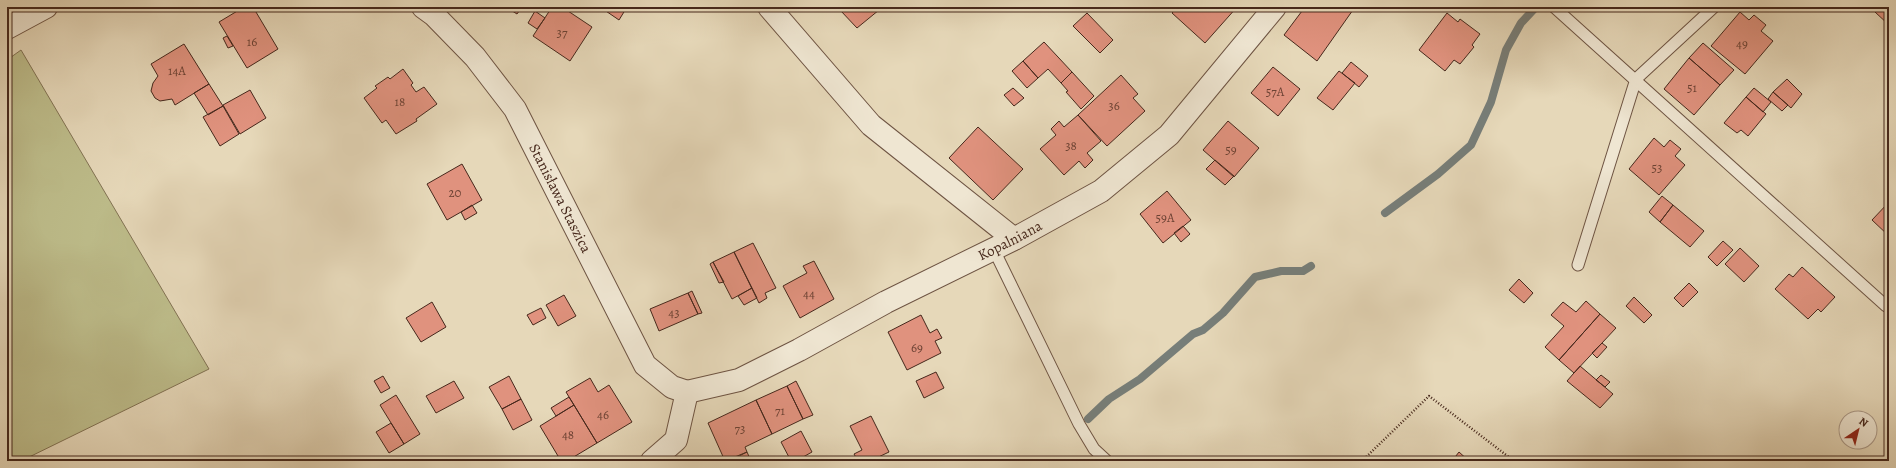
<svg xmlns="http://www.w3.org/2000/svg" width="1896" height="468" viewBox="0 0 1896 468" font-family="Alegreya,serif">
<style>
.green{fill:#bdbc8a;stroke:#827253}
.lines{fill:none;stroke-linecap:round;stroke-linejoin:round}
.stream{stroke:#777e79;stroke-width:8}
.building{fill:#e0927e;stroke:#46281c}
.service-casing{stroke:#6e5443;stroke-width:13}
.minor-casing{stroke:#6e5443;stroke-width:24}
.path{stroke:#46281c;stroke-width:2.5;stroke-dasharray:1 2;stroke-linecap:butt}
.service{stroke:#efe6d2;stroke-width:11}
.minor{stroke:#efe6d2;stroke-width:22}
.labels{text-anchor:middle;stroke-width:3;stroke-linejoin:round;paint-order:stroke}
.number-label{font-size:13px;fill:#6c4234}
.street-label{font-size:15px;fill:#46281c;stroke:#efe6d2}
</style>
<rect width="100%" height="100%" fill="#e6d8b9"/>
<filter id="stains"><feTurbulence type="fractalNoise" baseFrequency=".005" numOctaves="4"/><feColorMatrix values="0 0 0 0 .2 0 0 0 0 .09 0 0 0 0 .02 0 0 0 .5 -.17"/></filter>
<radialGradient id="worn" r=".72"><stop offset=".6" stop-color="#630" stop-opacity="0"/><stop offset="1" stop-color="#630" stop-opacity=".3"/></radialGradient>
<path class="green" d="M21,50L209,369L21,461H7V60Z"/>
<g class="lines">
<path class="stream" d="M1385,213L1438,174L1471,145L1491,102L1506,50L1521,23L1536,7
M1088,419L1109,399L1140,379L1193,334L1203,330L1223,313L1255,277L1281,271H1303L1311,266"/>
</g>
<path class="building" d="M244,7H253L278,49L247,68L219,22Z
M506,7H522L517,14Z
M552,7H562L592,27L570,61L533,36Z
M600,7H627L619,20Z
M842,7H876L879,10L857,28L840,10Z
M1178,7H1237L1205,43L1172,13Z
M1305,7H1355L1317,61L1284,35Z
M1879,7H1889V25L1875,12Z
M535,11L545,18L537,29L528,23Z
M1740,12L1749,20L1754,15L1766,25L1761,31L1773,41L1745,74L1711,46Z
M1087,13L1113,40L1100,53L1073,26Z
M1447,13L1458,22L1460,19L1480,34L1472,45L1474,47L1460,64L1454,60L1445,71L1419,50Z
M227,36L233,46L228,48L223,38Z
M1044,42L1072,72L1061,83L1048,69L1038,78L1023,61Z
M1703,43L1734,70L1720,85L1689,58Z
M184,44L209,84L175,105L172,99L160,101L155,98L151,91L153,83L158,76L151,64Z
M1689,58L1720,85L1694,115L1664,89Z
M1023,61L1038,78L1027,88L1012,71Z
M1351,62L1368,76L1359,87L1342,73Z
M1273,67L1300,89L1278,116L1251,93Z
M403,69L413,83L411,85L416,92L424,87L437,104L416,119L417,121L396,134L386,120L382,123L364,98L377,88L375,86L388,77L390,79Z
M1339,71L1355,83L1333,110L1317,98Z
M1072,72L1094,96L1081,109L1066,92L1068,91L1061,83Z
M1121,75L1138,94L1133,98L1145,111L1107,146L1078,115Z
M1787,79L1802,94L1791,108L1773,92Z
M209,84L223,106L208,115L194,93Z
M1013,88L1024,98L1014,106L1004,95Z
M1754,88L1771,102L1763,112L1746,97Z
M250,90L266,118L240,134L223,105Z
M1773,92L1788,105L1782,111L1768,99Z
M1746,97L1766,114L1748,136L1741,130L1737,133L1724,123Z
M223,106L239,134L220,146L203,117Z
M1078,115L1101,141L1087,153L1093,160L1085,168L1079,161L1064,175L1040,149L1056,135L1051,129L1059,121L1064,127Z
M1228,121L1259,148L1234,177L1203,150Z
M978,127L1023,169L993,200L949,158Z
M1654,138L1664,147L1670,140L1681,149L1675,156L1685,165L1659,195L1629,169Z
M1215,160L1234,176L1225,185L1206,169Z
M462,164L482,200L447,220L427,184Z
M1167,191L1191,220L1163,243L1140,214Z
M1662,196L1673,205L1660,222L1649,212Z
M1889,202V236L1872,220Z
M472,205L477,213L465,220L461,212Z
M1673,205L1704,231L1690,247L1660,222Z
M1183,226L1190,234L1181,242L1174,233Z
M1723,241L1733,250L1717,266L1708,257Z
M753,243L776,288L765,293L767,298L759,303L734,252Z
M1740,248L1759,266L1744,282L1725,264Z
M734,252L752,288L732,299L713,262Z
M814,261L834,299L800,318L783,286L807,273L803,266Z
M713,262L724,282L719,283L710,264Z
M1802,267L1835,297L1821,312L1818,309L1808,319L1775,289L1789,274L1793,277Z
M1519,279L1533,293L1524,303L1509,290Z
M1689,283L1698,292L1683,307L1674,298Z
M752,288L757,298L744,305L738,296Z
M692,291L702,313L698,314L688,293Z
M688,293L698,314L659,331L650,309Z
M564,295L576,316L558,326L546,305Z
M1634,297L1652,315L1644,323L1626,306Z
M1586,301L1600,314L1559,360L1545,347L1564,326L1551,315L1563,302L1576,312Z
M432,302L446,327L421,342L406,318Z
M541,308L546,318L533,325L527,315Z
M1600,314L1616,328L1574,373L1559,360Z
M921,315L930,333L937,329L942,338L935,341L941,353L907,370L888,332Z
M1602,343L1607,347L1597,358L1592,353Z
M1580,366L1613,394L1600,408L1567,381Z
M936,372L944,388L924,398L916,381Z
M1601,375L1610,382L1605,387L1596,380Z
M383,376L390,388L381,393L374,381Z
M509,376L521,399L502,409L489,387Z
M590,378L598,392L609,385L632,422L597,443L566,392Z
M454,381L464,398L436,413L426,396Z
M796,381L813,415L803,419L787,386Z
M787,386L803,419L772,434L756,400Z
M396,395L420,434L404,444L380,405Z
M569,397L574,405L556,416L551,408Z
M521,399L532,420L513,430L502,409Z
M756,400L772,434L745,447L747,452L725,461L708,423Z
M574,405L597,443L567,461H561L540,426Z
M871,416L889,452L870,461H858L854,454L862,450L850,426Z
M391,423L404,444L389,453L376,432Z
M801,431L812,452L796,461H791L781,442Z
M747,452L751,461H739L737,457Z
M1459,452L1469,461H1452Z"/>
<g class="lines">
<g class="service-casing">
<path id="service" d="M1554,7L1886,306
M994,250L1079,424L1094,449L1107,461
M1578,265L1636,79L1714,7"/>
</g>
<g class="minor-casing">
<g id="minor">
<path id="s1" d="M423,7L434,15L475,57L515,109L645,365L672,387L687,392"/>
<path d="M769,7L871,125L1014,239"/>
<path d="M7,28L46,7"/>
<path id="s2" d="M687,392L739,380L799,350L886,302L1014,239L1101,191L1169,135L1275,7"/>
<path d="M652,461L676,440L687,392"/>
</g>
</g>
<path class="path" d="M1362,461L1429,396L1514,461"/>
<use href="#service" class="service"/>
<use href="#minor" class="minor"/>
</g>
<g class="labels">
<g class="number-label">
<text x="562" y="37">37</text>
<text x="252" y="46">16</text>
<text x="1742" y="48">49</text>
<text x="177" y="75">14A</text>
<text x="1692" y="92">51</text>
<text x="1275" y="96">57A</text>
<text x="400" y="106">18</text>
<text x="1114" y="110">36</text>
<text x="1071" y="150">38</text>
<text x="1231" y="154">59</text>
<text x="1657" y="172">53</text>
<text x="455" y="197">20</text>
<text x="1165" y="222">59A</text>
<text x="809" y="298">44</text>
<text x="674" y="317">43</text>
<text x="917" y="352">69</text>
<text x="780" y="415">71</text>
<text x="603" y="419">46</text>
<text x="740" y="433">73</text>
<text x="568" y="439">48</text>
</g>
<g class="street-label">
<text dy="5" stroke="none"><textPath href="#s1" startOffset="238">Stanisława Staszica</textPath></text>
<text dy="5" stroke="none"><textPath href="#s2" startOffset="358">Kopalniana</textPath></text>
</g>
</g>
<rect width="1896" height="468" fill="none" stroke="#e6d8b9" stroke-width="24"/>
<rect x="8" y="8" width="1880" height="452" fill="none" stroke="#46281c" stroke-width="2"/>
<rect x="12" y="12" width="1872" height="444" fill="none" stroke="#46281c"/>
<g transform="translate(1858 430) rotate(35)"><circle r="19" fill="#efe6d2" stroke="#ab9a89"/>
<path d="M0-3L7 15L0 10L-7 15Z" fill="#8f2418"/>
<text y="-6" font-size="11" font-weight="bold" text-anchor="middle" fill="#46281c">N</text>
</g>
<rect width="100%" height="100%" filter="url(#stains)"/>
<rect width="100%" height="100%" fill="url(#worn)"/>
</svg>
